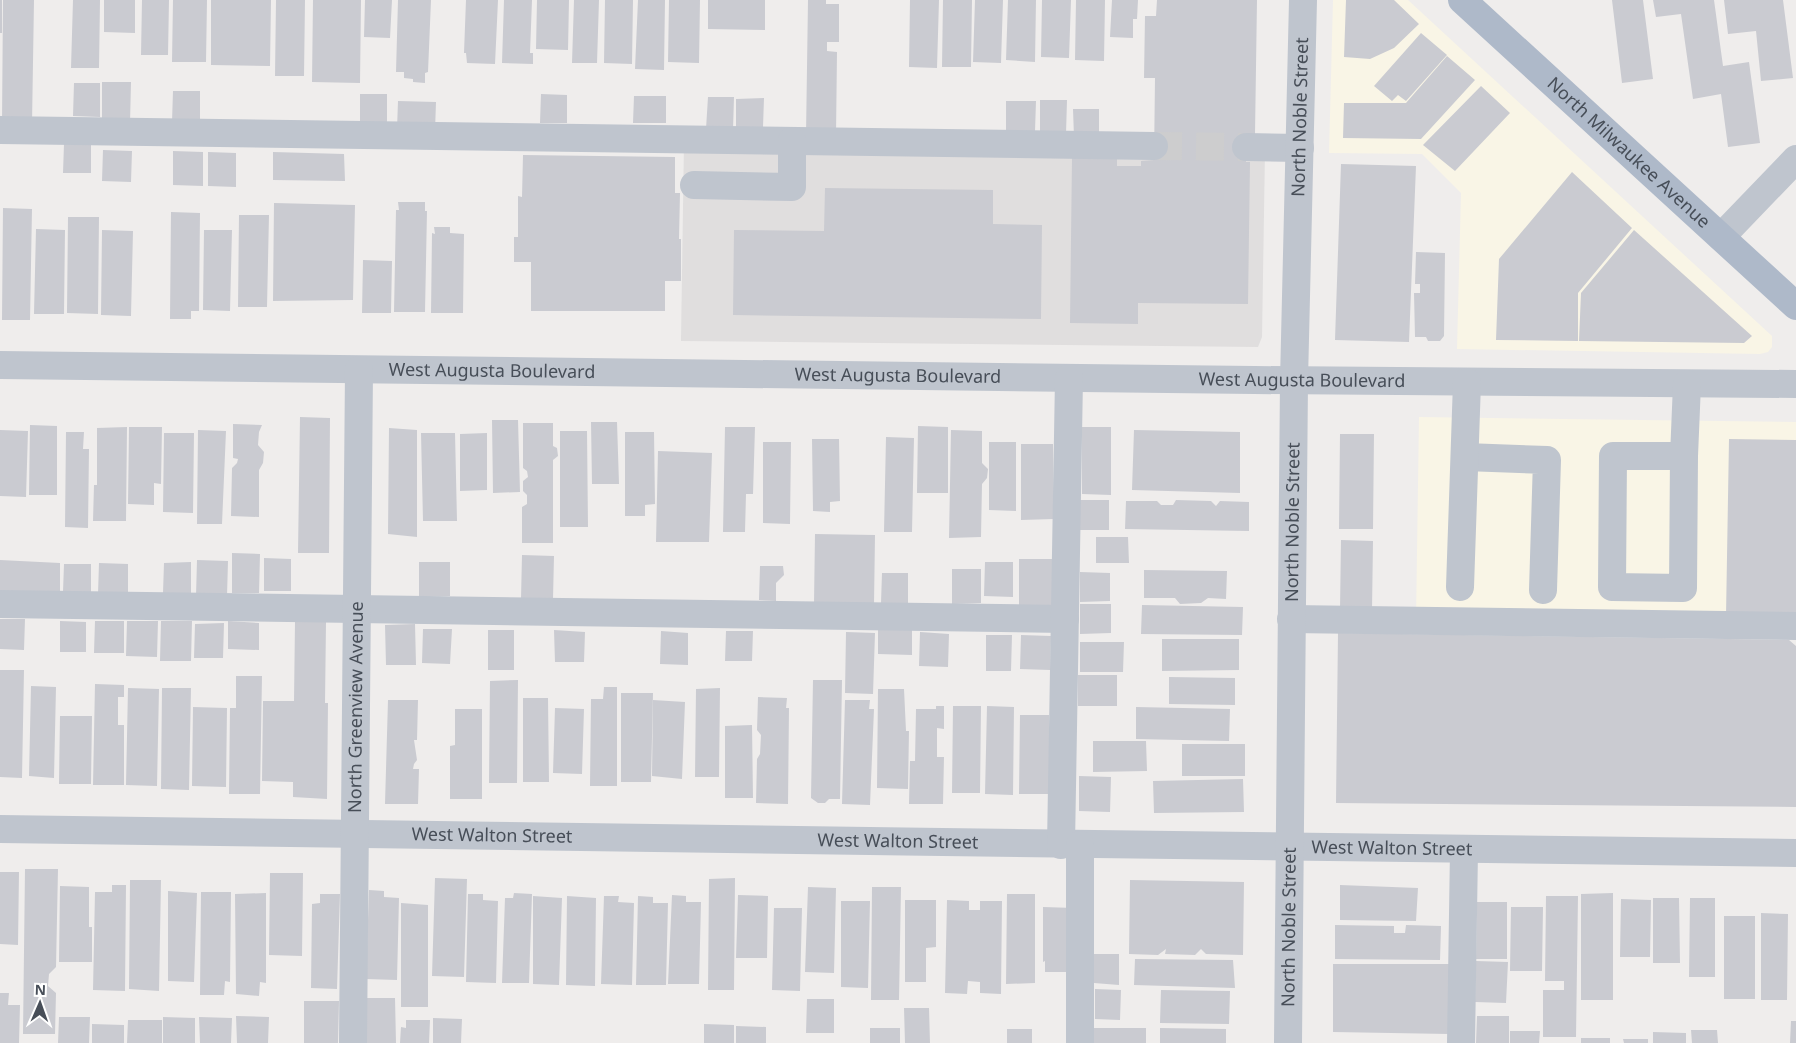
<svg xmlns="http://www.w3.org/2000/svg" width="1796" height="1043" viewBox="0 0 1796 1043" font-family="'Noto Sans',sans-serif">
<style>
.commercial{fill:#f9f5e6}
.education{fill:#e0dede}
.building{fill:#cacbd1}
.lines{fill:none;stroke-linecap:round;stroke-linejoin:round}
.minor-tunnel{stroke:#cdcdce;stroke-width:28;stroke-dasharray:28 14;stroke-linecap:butt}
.minor{stroke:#bfc5ce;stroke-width:28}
.major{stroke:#aeb9c9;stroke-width:28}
.labels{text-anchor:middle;stroke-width:4.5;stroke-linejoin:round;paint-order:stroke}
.street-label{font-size:18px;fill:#474e58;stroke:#fff}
</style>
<rect width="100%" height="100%" fill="#efedec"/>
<path class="commercial" d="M1333,0H1408L1772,336V347L1768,352L1760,354L1457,349L1461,193L1422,154L1329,153Z
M1419,417L1796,422V626L1416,621Z"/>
<path class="education" d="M684,142L1265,150L1262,337L1258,347L681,341Z"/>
<path class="building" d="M0,0H2V33H0Z
M3,0H34L32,124L2,123Z
M73,0H100L99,68H71Z
M104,0H135V33L104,32Z
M142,0H169L168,55H141Z
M173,0H207L206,62H172Z
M211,0H271L270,66L211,65Z
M276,0H305L304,76H275Z
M313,0H361L360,83L312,82Z
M365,0H392L390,38L364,37Z
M398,0H431L428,72L425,73V83L413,82V79L404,78V72H396Z
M466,0H498L495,64L467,63L466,53H464Z
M504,0H532L530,53H533V64L502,63Z
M537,0H569L568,50L536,49Z
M574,0H599L597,63H572Z
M605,0H633L632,64L604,63Z
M638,0H665L664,70L635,69Z
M669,0H700L699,63L668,62Z
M708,0H765V30L708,29Z
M808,0H826V4H839V42H827V51L837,52L836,135H806Z
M910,0H939L937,68L909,67Z
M943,0H972L971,67H942Z
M975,0H1003L1001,63L973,62Z
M1008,0H1036L1035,62L1006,60Z
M1042,0H1071L1069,58L1041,57Z
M1076,0H1105L1104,61L1075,60Z
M1112,0H1138L1137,19H1133V38L1110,37Z
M1157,0H1257L1255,134H1246V162H1250L1248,304L1138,303V324L1070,323L1072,157L1117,158V166H1141V161L1154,160L1155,78H1144L1145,16H1156Z
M1346,0H1394L1419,24L1394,48L1370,59L1344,57Z
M1612,0H1643L1653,79L1622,83Z
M1653,0H1714L1723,66L1749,62L1760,143L1728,147L1721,94L1693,99L1681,14L1656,17Z
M1724,0H1783L1793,78L1761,81L1756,31L1728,34Z
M1421,33L1447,55L1406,101L1398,95L1392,101L1374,86Z
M1447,56L1475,80L1421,139L1343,138L1344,103H1406Z
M102,82H131L130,123H102Z
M74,83H100V117L73,116Z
M1481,86L1510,113L1455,171L1423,145Z
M173,91H200V122H172Z
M360,94H387V123H360Z
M541,94L567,95V123H540Z
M634,96H666V123H633Z
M708,97H734L733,130L706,129Z
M764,98L763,127H736V99Z
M1040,100H1067L1066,134L1040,133Z
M398,101L436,102L435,131L397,129Z
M1006,101H1036L1035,131L1006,132Z
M1073,109H1099V137H1074Z
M64,144L91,145V173H63Z
M103,150L132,151L131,182L102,181Z
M173,151L203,152V186L173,185Z
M208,152L236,153V187L208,186Z
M273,152L344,154L345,181L273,180Z
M523,155L675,157V193H680L679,239H681V281H665V311H531V262H514V237H518V196L522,197Z
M1341,164L1416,166L1409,342L1335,340Z
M1572,172L1632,228L1578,293V341L1496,340L1499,259Z
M825,188L993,190V224L1042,225L1041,319L733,315L734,230L824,231Z
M398,202H425V211H427L425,312H394L396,210H399Z
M274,203L355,205L353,300L273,301Z
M3,208L32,209L30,320H2Z
M171,212L200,213L199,311H191V319H170Z
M239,215H269L267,307H238Z
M68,217H99L98,314L67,313Z
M434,227H450V233L464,234L463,313H431L432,233L435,234Z
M36,229L65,230L64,314H34Z
M102,230L133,231L131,316L101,315Z
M204,230H232L230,311L203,310Z
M1634,230L1752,336L1744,343L1579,341L1581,293Z
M1416,252L1445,253L1444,336L1440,341H1428L1426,337H1415L1414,293H1420V284H1415Z
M363,260L392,261L391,313H362Z
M300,417L330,418L329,553H298Z
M492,420H518L520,492L493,493Z
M591,422H617L619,484H592Z
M523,423H553V446L557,448L558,456L553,460V543H522V507L527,504V495L523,491V481L528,477L527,471L523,468Z
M233,424L262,425L259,432L258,445L264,452L263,463L259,470V517L231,516L232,468L237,463L238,459L233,458Z
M30,425L57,426V495H29Z
M918,426L948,427V493H917Z
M127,427L126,521H93L94,485H97V428Z
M129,427H162L161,484L154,483V505L128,504Z
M725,427H755L753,494H746L745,532H723Z
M1082,427H1111V495L1082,494Z
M389,428L417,430V537L388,534Z
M0,430L28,431L26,497L0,496Z
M198,430L226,431L222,524H197Z
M951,430L982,431V463L988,469L987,478L982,484L981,537L949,538Z
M1134,430L1240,432V493L1132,490Z
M560,431H587L588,527H560Z
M66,432H84L83,449H89L88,528L65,527Z
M625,432H654L655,504L645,505V516H625Z
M164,433H194L193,513L163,512Z
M421,433H455L457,521H423Z
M487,433V490L460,491V434Z
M1340,434H1374L1373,529H1339Z
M886,437L914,438L912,532H884Z
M812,439H839L840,501L830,502V512L813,511Z
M1729,439L1796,440V616H1726Z
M763,442H791L790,524L763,523Z
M989,442H1016V511L989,510Z
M1021,444H1053L1054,519L1021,520Z
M658,451L712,453L709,542H656Z
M1080,500H1109V530H1079Z
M1176,500L1211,501L1216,506L1220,501L1249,502V531L1125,529L1126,501H1157L1161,505H1173Z
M815,534L875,535L874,604L814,603Z
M1096,537H1128L1129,563H1096Z
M1341,540L1373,541L1372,610H1340Z
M232,553L260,554L259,593H232Z
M522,555L554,556L553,599H521Z
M264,558L291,559V591H264Z
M1019,559H1054V605H1019Z
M0,560L60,563V595L0,592Z
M197,560L228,561L227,596H196Z
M191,562V593H163L164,563Z
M419,562H450V596L419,597Z
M985,562H1013V597L984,596Z
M99,563L128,564V595L98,594Z
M64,564H91V593L63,592Z
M760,566H783L784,575L776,583V601L759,600Z
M952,569H981V603L952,604Z
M1144,570L1227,571L1226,599L1208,598L1201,603L1180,604L1175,598H1144Z
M1080,572L1110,573V601L1080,602Z
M882,573H908V604L881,603Z
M1080,604H1111V633L1080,634Z
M1142,605L1243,607L1242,635L1141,634Z
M0,619H25L24,650L0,649Z
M60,621L86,622V652H60Z
M95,621H124V653H94Z
M127,621H158L157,657L126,656Z
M161,621H192L191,661H160Z
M228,621L259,623V650L228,649Z
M295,622H326L325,703H328L327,799L293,797V782L262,781L263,701H294Z
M224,623L223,658H194L195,624Z
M415,624L416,665H386L385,625Z
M878,628L912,630V655L878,654Z
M423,629H452L450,664L422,663Z
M488,630H514V670H488Z
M554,630L585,632L584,662H555Z
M661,631L688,633V665L660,664Z
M726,631H753L752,661H725Z
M846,632L875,633L873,694L845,693Z
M920,632L949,634L948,667L919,666Z
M1338,633L1789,640L1796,646V807L1336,803Z
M986,635H1012L1011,671H986Z
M1021,635L1051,636L1050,670L1020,669Z
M1162,639H1239V670L1162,671Z
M1080,642H1124L1123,672H1080Z
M0,670H24L22,778L0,777Z
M1078,675H1117V706H1078Z
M236,676H262L260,794H229L230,708H236Z
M1169,677L1235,678V705L1169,704Z
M518,680L517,783H489L490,681Z
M813,680H842L840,799H829L825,803H818L811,798Z
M95,684L124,685V697H118V725H124V785H93Z
M31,686L56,687L54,778L29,776Z
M604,687H617V786H590L591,699H603Z
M128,688L159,689L157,786L126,785Z
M162,688H191L189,790L161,789Z
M720,688L719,777H695L696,689Z
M878,689H904L906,731H909L908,789L877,788Z
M621,693H653L651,782H621Z
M758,697L787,698L786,708H789L788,804L756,803L757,759L760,754L761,735L757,730Z
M523,698H548L549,782H523Z
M388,700H418L417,740H414L417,760L414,764L413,769H419L418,804H385Z
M653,700L685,702L682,779L652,776Z
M845,700H870L869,709H874L870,805L842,804Z
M936,706H944V729L937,728V757H944L943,804H909L910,761H915L916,709H936Z
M953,706H981L980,793H952Z
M987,706L1014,707L1013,795L985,794Z
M193,707L227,708L226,787L192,786Z
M1136,707L1230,709L1229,741L1136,739Z
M555,708L584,709L582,774L553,773Z
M455,709H482V799H450V746L455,745Z
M1020,715H1049V794H1019Z
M60,716H92L91,784H59Z
M752,725L753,798H725V726Z
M1093,741H1146L1147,771L1093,772Z
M1182,744H1245V776H1182Z
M1079,776L1111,777L1110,812L1079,811Z
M1243,779L1244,812L1154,813L1153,781Z
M25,869H58L56,967L49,974L48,986L56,993L55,1034H23Z
M0,872H19L18,945L0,944Z
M270,873H303L302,956L269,955Z
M435,878L467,879L464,977L432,976Z
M735,878L734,990H708L709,879Z
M130,880H161L159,991L129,989Z
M1130,880L1244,882L1243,955L1206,954L1201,949L1195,955L1165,954L1166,949L1158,955L1129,954Z
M112,885H126L125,991L93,990L95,892H112Z
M1340,885L1418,888L1416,921L1340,920Z
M60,886L89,887V927H92V962H59Z
M808,887L836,888L834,973L805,972Z
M872,887H901L899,1000H871Z
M369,890L384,891V897L399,898L397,980L366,979Z
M168,891L197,893L194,982L168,981Z
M201,892H231L230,982L225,981L224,995H200Z
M266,893V983L260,982L259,996L236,994L235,894Z
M514,893L532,894L529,983H502L505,898H513Z
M1613,893V1000H1581V894Z
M320,894H340L337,989L311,988L312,904L320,903Z
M468,894H483V900L498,901L496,983L466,982Z
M1007,894H1035V983L1006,984Z
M672,895L686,896V902H701L699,984H668Z
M738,895L768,896L767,958H736Z
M533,896L562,898L559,985L533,984Z
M567,896L596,898L595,986L566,985Z
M604,896H619L618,902L634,903L632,985L601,984Z
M638,896L653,897V903H668L666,985H636Z
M1546,896H1578L1576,1037H1543V990H1564V981H1545Z
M1653,898H1679L1680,963H1653Z
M1690,898H1715V977H1689Z
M1621,899L1651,900L1650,957H1620Z
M905,900H936V947L926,948V982H905Z
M947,900L969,901V910H980V901H1002L1001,994L980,993V982L968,981L967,994L945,993Z
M841,901H870L868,988L841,987Z
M1477,902H1507V959H1476Z
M401,903L428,905V1007H401Z
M1043,907L1074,908L1070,972H1045V961L1043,962Z
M1511,907H1543L1542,971H1510Z
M774,908H802L800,991L772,990Z
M1761,913L1788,914L1787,1000H1761Z
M1724,916H1755V999H1724Z
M1335,925L1394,926V933H1405L1406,925L1441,926L1440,960L1335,959Z
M1094,954H1119V985L1094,983Z
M1135,959L1233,960L1235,988L1134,985Z
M1476,961L1508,962L1506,1003L1475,1002Z
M1333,964H1449V1034L1333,1032Z
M1095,989L1121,990L1120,1020L1095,1019Z
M1161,990L1230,991L1229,1024L1160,1023Z
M0,993H9L8,1005H20L19,1043H0Z
M366,998H395L396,1043H367Z
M807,999H834V1033H806Z
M304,1001H339L338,1043H304Z
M904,1008H929L930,1043H905Z
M236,1016L269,1017L268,1043H237Z
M1477,1016H1509V1043H1476Z
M59,1017H90L89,1043H58Z
M163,1017L195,1018V1043H163Z
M199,1017L232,1018L231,1043H200Z
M433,1018L462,1019L461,1043H433Z
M128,1020H162V1043H127Z
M406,1020H430L429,1043H400L401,1027L406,1028Z
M1791,1021H1796V1043H1790Z
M92,1024L124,1025V1043H92Z
M704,1024L734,1025V1043H704Z
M736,1026L766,1027V1043H736Z
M870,1028H900V1043H870Z
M1090,1028H1146V1043H1090Z
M1160,1028L1226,1029V1043H1160Z
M1007,1029H1032V1043H1007Z
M1691,1030H1717L1718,1043H1692Z
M1510,1031H1540L1539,1043H1510Z
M1653,1032L1686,1033V1043H1653Z
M1581,1038H1610V1043H1581Z
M1623,1039H1648V1043H1624Z"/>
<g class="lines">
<path class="minor-tunnel" d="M1154,146L1246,147"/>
<g class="minor">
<path d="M0,130L1154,146"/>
<path d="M1246,147L1300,148"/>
<path d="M694,185L792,187V141"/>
<path d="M1721,237L1796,159"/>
<path id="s1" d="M0,365L1254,380L1796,384"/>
<path d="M1684,456H1613L1612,587L1683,588L1684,456L1687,384"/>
<path d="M1465,457L1547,460L1543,590"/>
<path d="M1460,587L1467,382"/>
<path d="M0,604L1065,619"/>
<path d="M1291,619L1796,626"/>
<path id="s2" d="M0,829C599,836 1197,847 1796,853"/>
<path d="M1061,845L1069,378"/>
<path id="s3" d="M353,1043L359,370"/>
<path d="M1080,1043V845"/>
<path id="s4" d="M1288,1043L1294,381L1303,0"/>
<path d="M1461,1043L1464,850"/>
</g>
<path class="major" id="s5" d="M1462,0L1796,306"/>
</g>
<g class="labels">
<g class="street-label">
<text dy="6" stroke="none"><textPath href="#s4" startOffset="926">North Noble Street</textPath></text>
<text dy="6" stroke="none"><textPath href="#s5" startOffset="226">North Milwaukee Avenue</textPath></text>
<text dy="6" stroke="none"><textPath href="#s1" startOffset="492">West Augusta Boulevard</textPath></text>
<text dy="6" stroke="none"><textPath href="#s1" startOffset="898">West Augusta Boulevard</textPath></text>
<text dy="6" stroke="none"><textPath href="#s1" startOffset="1302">West Augusta Boulevard</textPath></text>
<text dy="6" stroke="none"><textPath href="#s4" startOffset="521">North Noble Street</textPath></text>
<text dy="6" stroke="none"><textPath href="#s3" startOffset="336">North Greenview Avenue</textPath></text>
<text dy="6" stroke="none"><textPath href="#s2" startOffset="492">West Walton Street</textPath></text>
<text dy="6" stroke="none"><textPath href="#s2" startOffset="898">West Walton Street</textPath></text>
<text dy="6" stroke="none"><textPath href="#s2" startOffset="1392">West Walton Street</textPath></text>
<text dy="6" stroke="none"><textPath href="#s4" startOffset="116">North Noble Street</textPath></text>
</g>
</g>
<g transform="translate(40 1003) rotate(2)" stroke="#ffffff" stroke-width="4" paint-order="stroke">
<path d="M0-4L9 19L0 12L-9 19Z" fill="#474e58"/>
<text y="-8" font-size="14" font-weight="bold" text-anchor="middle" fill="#474e58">N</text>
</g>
</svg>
